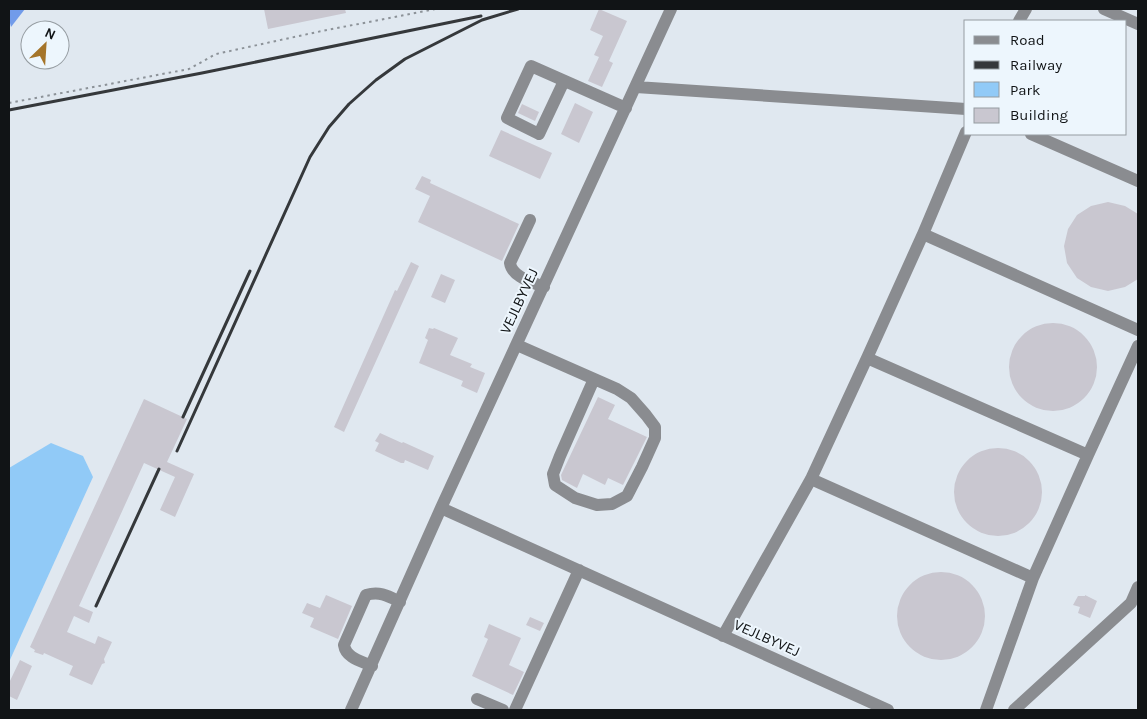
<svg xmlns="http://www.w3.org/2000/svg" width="1147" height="719" viewBox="0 0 1147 719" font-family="Karla,sans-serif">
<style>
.green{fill:#91caf7}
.water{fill:#719bea}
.building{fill:#c9c7d0}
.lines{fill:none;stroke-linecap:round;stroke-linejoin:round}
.path{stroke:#8c9298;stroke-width:2;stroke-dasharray:2.5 4;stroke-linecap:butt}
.minor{stroke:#8a8c90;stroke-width:12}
.rail{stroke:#35383b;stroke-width:3}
.labels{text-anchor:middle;stroke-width:4;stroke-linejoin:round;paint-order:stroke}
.street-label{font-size:15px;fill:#111416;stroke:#edf6fd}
</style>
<rect width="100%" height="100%" fill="#e0e8f0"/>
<path class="green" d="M51,443L83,456L93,477L9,662V468Z"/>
<path class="water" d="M9,9H25L11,27L9,19Z"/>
<path class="building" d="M264,9H345L346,13L268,29Z
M599,9L627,21L609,61L613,63L602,87L588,81L599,57L594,55L603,36L590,30Z
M575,103L593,112L579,143L561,134Z
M522,104L539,112L535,121L518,113Z
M501,130L552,153L540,179L489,156Z
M422,176L431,180L430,183L519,224L502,261L418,222L430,196L415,189Z
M1108,202L1125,206L1138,214V279L1125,287L1108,291L1091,287L1077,278L1067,263L1064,246L1068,229L1077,215L1091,206Z
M411,262L419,266L344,432L334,427L395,290L397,291Z
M441,274L455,280L445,303L431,297Z
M1009 367a44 44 0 1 1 88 0a44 44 0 1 1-88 0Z
M429,328L433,329L434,328L458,338L450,355L472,364L470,367L485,373L477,393L461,386L463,381L419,363L428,340L425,338Z
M598,397L615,405L608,419L647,437L623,485L608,478L605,485L583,474L577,488L562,480L561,475Z
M144,399L187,419L167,462L194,474L175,517L160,510L175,477L144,463L79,606L93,612L89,623L74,616L67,632L95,644L98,636L112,642L104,659L105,663L102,664L92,685L69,675L73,666L44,653L43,655L34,652L35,650L30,647Z
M380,433L402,443L403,442L434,456L428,470L405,460L404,463H401L375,451L379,443L375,441Z
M954 492a44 44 0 1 1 88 0a44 44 0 1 1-88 0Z
M897 616a44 44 0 1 1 88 0a44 44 0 1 1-88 0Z
M326,595L352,606L338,639L310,627L314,618L302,613L307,603L320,608Z
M1085,595L1097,601L1090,618L1078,613L1080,607L1073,605L1078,596H1085Z
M530,617L544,623L540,631L526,625Z
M489,624L521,638L509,665L524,672L513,695L472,676L488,639L484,637Z
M20,660L32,666L17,700L9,696V683Z"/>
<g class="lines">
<path class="path" d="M9,103L189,69L216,54L322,31L436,9"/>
<path class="minor" d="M1104,9L1138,24
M1019,21L1026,9
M564,81L539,134L507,118L531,66L626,108
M636,87L966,109
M1031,134L1138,181
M530,220L510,263C512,277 532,282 544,287
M923,234L1138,330
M517,345L617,389L631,398L646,415L655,427V438L642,467L627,496L612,504L597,505L575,498L555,485L553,474L560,456L594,379
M867,358L1088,455
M811,479L1033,578
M441,508L888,710
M723,636L811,479L867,358L923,234L966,132
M372,666C361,661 346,658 344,645L366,595C380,591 388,596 400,602
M477,699L503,710
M351,710L441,508L671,9
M515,710L579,570
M986,710L1033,578L1088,455L1138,346
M1014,710L1131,603L1138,587"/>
<path class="rail" d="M9,110L202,73L481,16
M183,417L250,271
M177,451L310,157L329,127L349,104L376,80L405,59L482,20L518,9
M96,606L159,469"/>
</g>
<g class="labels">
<g class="street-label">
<text transform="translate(519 301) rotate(-65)" y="5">VEJLBYVEJ</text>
<text transform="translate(767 638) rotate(24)" y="5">VEJLBYVEJ</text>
</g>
</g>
<rect width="1147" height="719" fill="none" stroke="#111416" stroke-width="20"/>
<rect x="964" y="20" width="162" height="115" fill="#edf6fd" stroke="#959ca1"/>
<rect x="974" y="36" width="25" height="8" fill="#8a8c90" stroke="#959ca1"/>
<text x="1010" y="45" font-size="15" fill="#111416">Road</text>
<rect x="974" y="61" width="25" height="8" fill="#35383b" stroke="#959ca1"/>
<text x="1010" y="70" font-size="15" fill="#111416">Railway</text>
<rect x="974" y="82" width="25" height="15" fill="#91caf7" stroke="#959ca1"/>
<text x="1010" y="95" font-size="15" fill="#111416">Park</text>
<rect x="974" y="108" width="25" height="15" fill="#c9c7d0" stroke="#959ca1"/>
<text x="1010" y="120" font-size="15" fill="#111416">Building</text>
<g transform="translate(45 45) rotate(25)"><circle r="24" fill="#edf6fd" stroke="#959ca1"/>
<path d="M0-4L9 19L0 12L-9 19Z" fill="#a5752a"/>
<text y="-8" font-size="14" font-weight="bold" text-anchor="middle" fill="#111416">N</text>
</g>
</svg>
